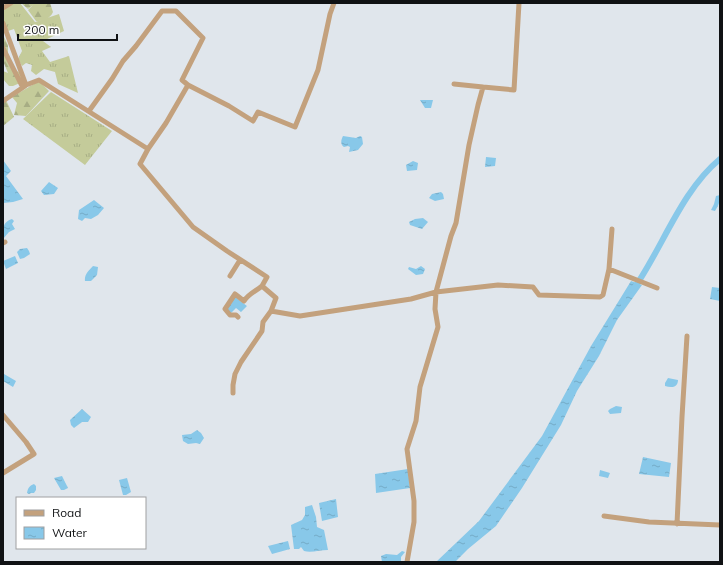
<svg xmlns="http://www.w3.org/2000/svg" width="723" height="565" viewBox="0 0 723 565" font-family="Mulish,sans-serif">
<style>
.grass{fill:url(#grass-tufts)}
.forest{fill:url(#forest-firs)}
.water{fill:url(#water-ripples)}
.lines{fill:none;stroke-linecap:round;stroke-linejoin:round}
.river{stroke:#88c8e9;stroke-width:6}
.minor{stroke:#c3a17d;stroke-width:5}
</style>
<defs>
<pattern id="grass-tufts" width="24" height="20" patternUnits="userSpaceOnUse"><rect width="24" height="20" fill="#c4cb9a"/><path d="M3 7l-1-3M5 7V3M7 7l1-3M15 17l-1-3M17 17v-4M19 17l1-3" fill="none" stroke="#a7ad84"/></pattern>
<pattern id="forest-firs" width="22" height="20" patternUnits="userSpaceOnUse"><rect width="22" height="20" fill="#c4cb9a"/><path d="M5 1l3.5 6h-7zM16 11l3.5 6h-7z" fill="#a7ad84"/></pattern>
<pattern id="water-ripples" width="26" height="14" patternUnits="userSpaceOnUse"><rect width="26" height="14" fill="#88c8e9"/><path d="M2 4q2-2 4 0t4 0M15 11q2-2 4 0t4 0" fill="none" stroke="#74abc7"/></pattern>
</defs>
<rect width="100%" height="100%" fill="#e0e6ec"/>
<path class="grass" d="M12,3H20L35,22L59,14L64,31L43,41L51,47L42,51L50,62L69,56L78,93L58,84L55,72L44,69L36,75L31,71L32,65L26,63L22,66L18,59L22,51L14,29L8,31L3,20V8Z
M51,92L112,131L85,165L23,119Z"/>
<path class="forest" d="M21,3H50L53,12C50,19 43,21 36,21L28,10L33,5L28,9Z
M3,35L8,45V54L14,70L19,72L21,77L20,83L13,86H9L3,79V71L8,73L3,61Z
M39,81L49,91L26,116L14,115L17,103L12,97Z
M6,100L14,117L3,126V102Z"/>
<path class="water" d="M420,100H433L431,108H425Z
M343,136L356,138L360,136L362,137L363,144L358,150L349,152L350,147L348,146L344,147C340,144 341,140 343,136Z
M486,157L496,158L495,166L485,167Z
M3,160L11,171L6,176L23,199L13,202L3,203Z
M413,161L418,163L417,170L407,171L406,165Z
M49,182L58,188L54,194L44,195L41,191Z
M441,192L443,194L444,199L435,201L429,198L432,194Z
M720,195C720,201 719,205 715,211L711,210L714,204L716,196Z
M94,200L104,208L98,215L91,219L85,218L82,221L78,219L79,210Z
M423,218L428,222L422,229L410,225L409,222L415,219Z
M12,219L14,221L12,224L15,229L9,232L3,239C3,229 2,222 12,219Z
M27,248L29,251L30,254L24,258L20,259L17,252L20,249Z
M15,256L18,263L6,269L3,261Z
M93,266L98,267L97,275L91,281H85C84,275 89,270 93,266Z
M421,266L425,269L423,274L416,275L408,269L409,267L416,269Z
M631,281L642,285L617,320L599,356L577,391L561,425L522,488L496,526L468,549L455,562H436L479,521L542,436L591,346Z
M712,287L720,288V301L710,299Z
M235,297L247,306L241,312L236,308L231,313L227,309Z
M4,374L16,381L13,387L3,381Z
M668,378L678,380C678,388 671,388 665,386V383Z
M616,406L622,407L621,413L610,414L608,411L610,409Z
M82,409L91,417L88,422H82L74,428L71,425L70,420Z
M197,430L201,433L204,438L200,444L196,443L188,444L183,441L182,435L191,434Z
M643,457L671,463L669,477L639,474Z
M408,469L410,488L376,493L375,474Z
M600,470L610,473L608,478L599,476Z
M62,476L68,488L64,490H61L54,478Z
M127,478L131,492L126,495H123L119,480Z
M34,484L36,486V490L34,493H31L29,494L27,493C28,488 29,486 34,484Z
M336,499L338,517L322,521L319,503Z
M312,505L316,517L317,527L324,530L328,550C320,550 311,553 304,551L301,547L299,549H294L291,525L302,520L305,515V507Z
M288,541L290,549L272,554L268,546Z
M402,551L405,552L401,557V562H382L381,556L386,554L397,555Z"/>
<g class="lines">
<path class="river" d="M633,290C662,249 681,191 720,159"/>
<path class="minor" d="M3,8L11,3
M3,23L26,85L39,80L148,149L140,164L193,227L227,251L267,277L262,286L276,298L271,311L300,316L411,299L436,292L451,236L456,223L469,145L478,105L483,87L514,90L519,3
M3,48L22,86L26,85
M454,84L483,87
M3,101L25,86
M89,111L112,79L123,61L136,46L162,11H176L203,38L182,80L188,85
M148,149L166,123L188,85L229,106L253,121L258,112L295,127L318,70L330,14L334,3
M3,243L5,242
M609,269L657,288
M230,276L240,260
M238,317L236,315H230L225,309L235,294L244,301C248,294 256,291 262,286
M233,393V385L235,374L241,362L262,331L263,322L271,311
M3,415L26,442L34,454L3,473
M604,516L649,522L720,525
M677,524L682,417L687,336
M407,562L414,522V501L407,449L416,421L420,387L438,327L435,309L436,292L498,285L533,287L539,295L600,297L603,295L609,269L612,229"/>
</g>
<rect width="723" height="565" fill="none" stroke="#101214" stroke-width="8"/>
<rect x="16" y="497" width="130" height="52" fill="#ffffff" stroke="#9fa0a1"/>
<rect x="24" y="510" width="20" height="6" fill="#c3a17d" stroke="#9fa0a1"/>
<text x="52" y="517" font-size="12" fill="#101214">Road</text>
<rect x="24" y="527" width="20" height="12" fill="url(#water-ripples)" stroke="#9fa0a1"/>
<text x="52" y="537" font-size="12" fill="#101214">Water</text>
<path d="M18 34v6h99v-6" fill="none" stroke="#101214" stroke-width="2"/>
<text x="24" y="34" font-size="12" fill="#101214" stroke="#ffffff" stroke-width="3" paint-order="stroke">200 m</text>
</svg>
